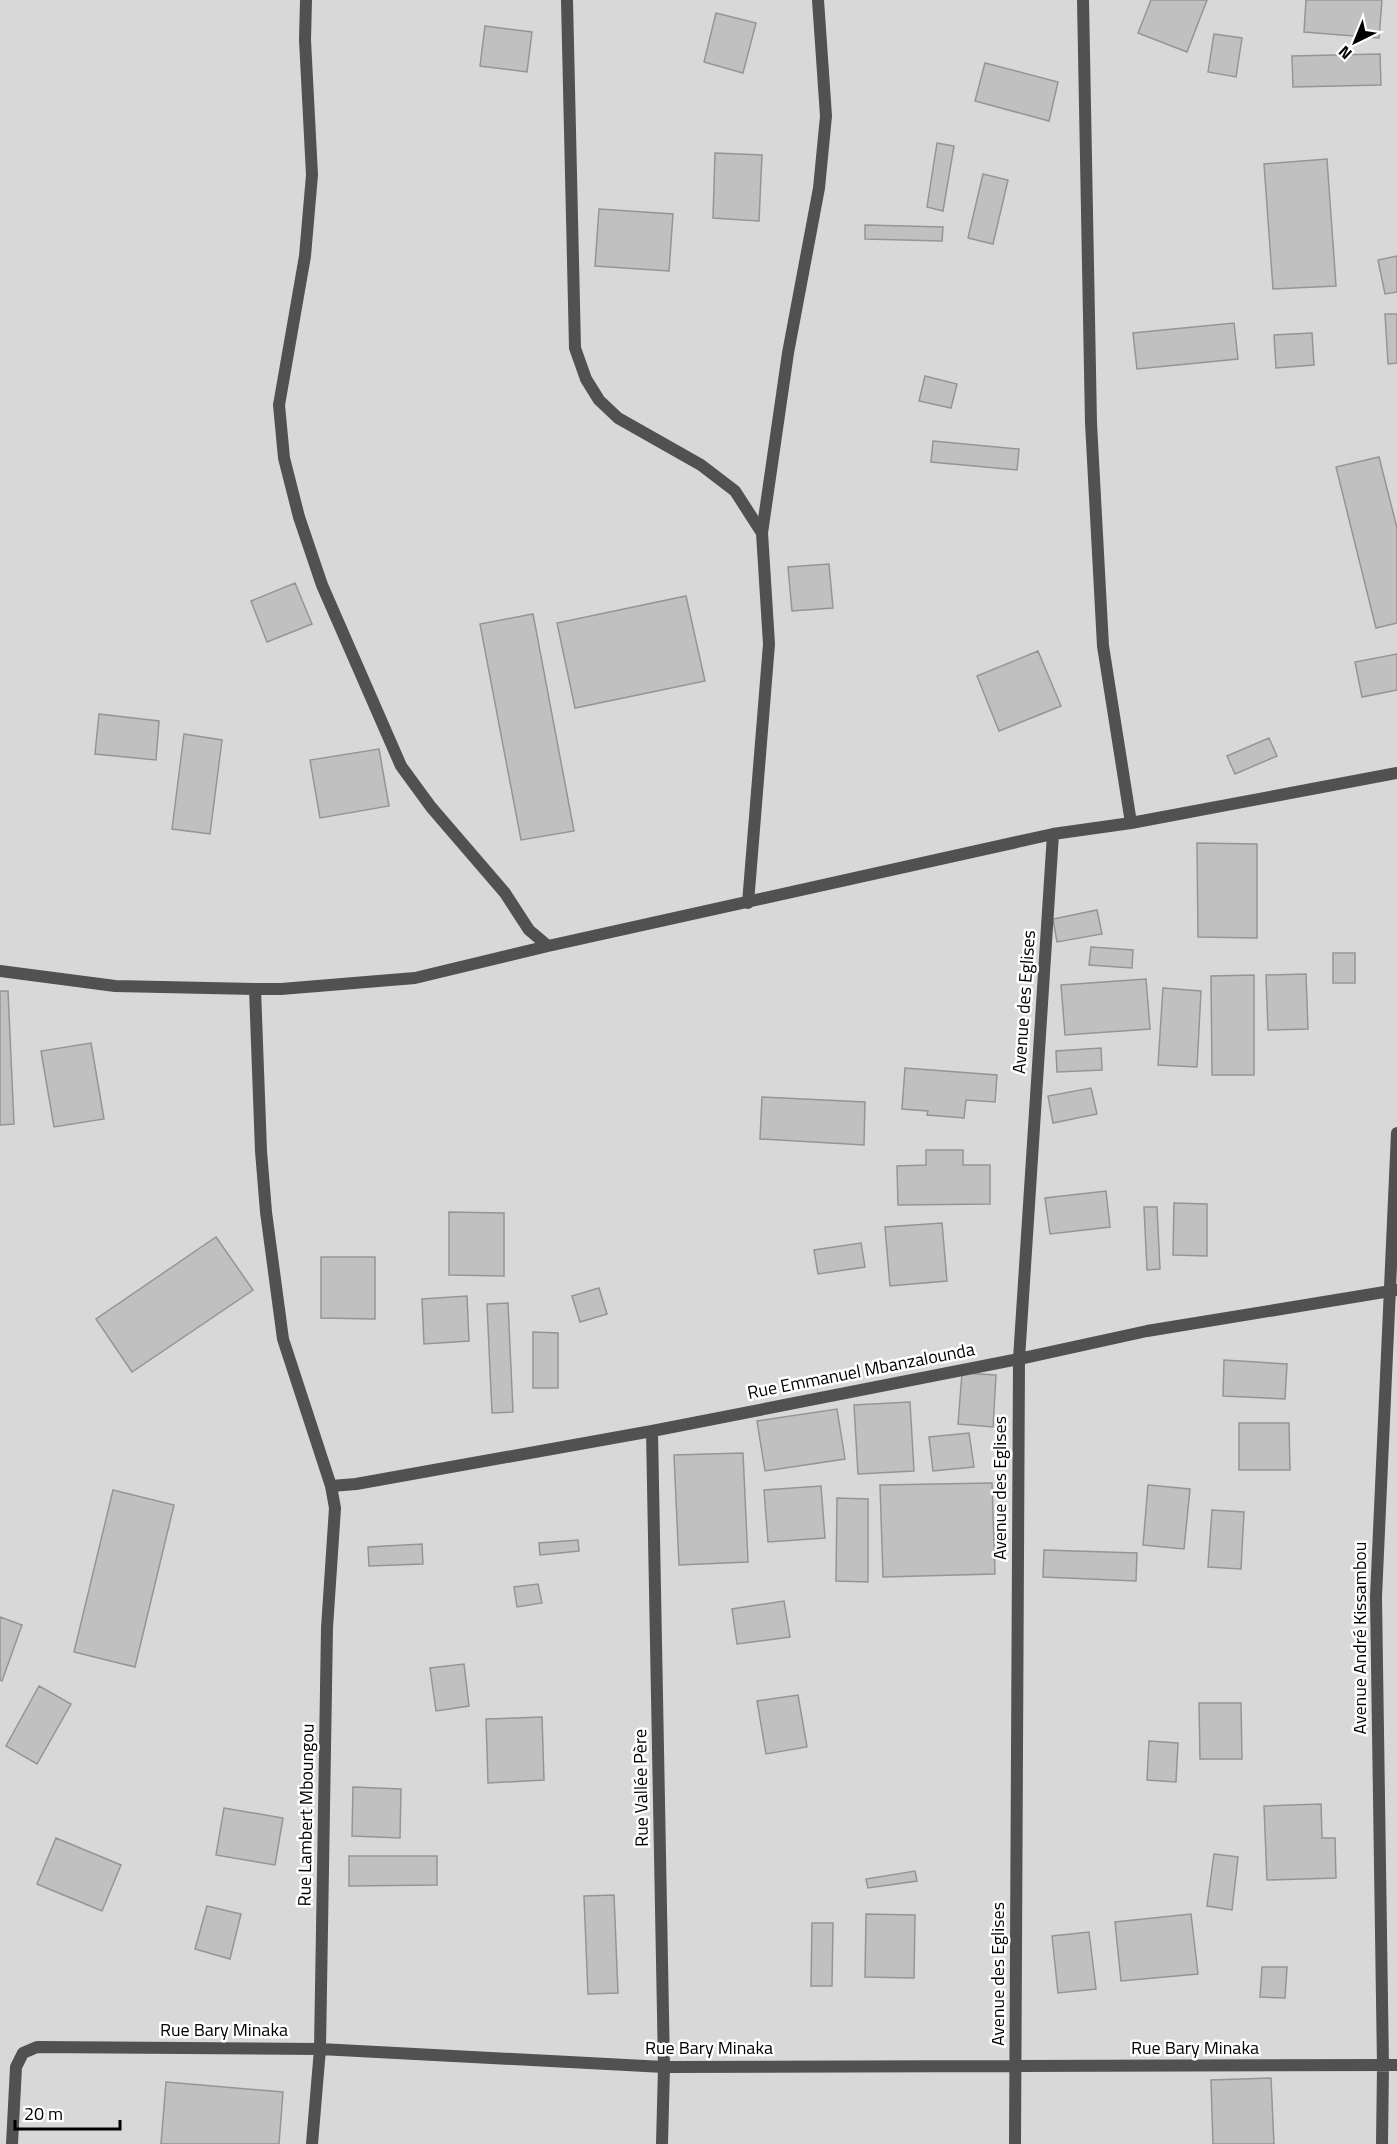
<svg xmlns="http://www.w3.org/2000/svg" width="1397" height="2144" viewBox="0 0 1397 2144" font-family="'Titillium Web',sans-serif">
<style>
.green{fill:#d8d8d8}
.building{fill:#c0c0c0;stroke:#959595;stroke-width:1.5}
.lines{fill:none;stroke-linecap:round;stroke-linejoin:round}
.street{stroke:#515151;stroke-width:12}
.labels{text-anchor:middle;stroke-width:5;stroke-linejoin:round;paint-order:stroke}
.street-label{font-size:18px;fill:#000;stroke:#fff}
</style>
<rect width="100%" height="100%" fill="#fff"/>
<path class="green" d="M0,0H1397V2144H0Z"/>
<path class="building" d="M1151,0H1207L1187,52L1138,33Z
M1306,0H1382L1379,38L1304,32Z
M716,13L756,23L743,73L704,62Z
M485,26L532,32L527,72L480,66Z
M1214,34L1242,38L1236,77L1208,72Z
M1380,54L1381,85L1293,87L1292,56Z
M985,63L1058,82L1049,121L975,101Z
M937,143L954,146L943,211L927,207Z
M715,153L762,155L759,221L713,218Z
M1327,159L1336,286L1273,289L1264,164Z
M983,174L1008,180L993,244L968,238Z
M599,209L673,214L669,271L595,266Z
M865,225L943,227L942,241L865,239Z
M1397,256V292L1385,294L1378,260Z
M1385,314H1397V363L1388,364Z
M1234,323L1238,359L1137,369L1133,333Z
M1312,333L1314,365L1276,368L1274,335Z
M925,376L957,384L951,408L919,401Z
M933,441L1019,449L1017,470L931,462Z
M1379,457L1397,528V623L1376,628L1336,467Z
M829,564L833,608L792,611L788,567Z
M295,583L312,624L267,642L251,601Z
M686,596L705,681L575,708L557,623Z
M533,614L574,831L521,840L480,624Z
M1038,651L1061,706L999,731L977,676Z
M1397,654V690L1362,697L1355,662Z
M99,714L159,721L156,760L95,754Z
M184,734L222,740L210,834L172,829Z
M1269,738L1277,756L1235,774L1227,756Z
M379,749L389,806L320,818L310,760Z
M1197,843L1257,844V938L1198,937Z
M1097,910L1102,934L1057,942L1053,919Z
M1091,947L1133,950L1132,968L1089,965Z
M1333,953H1355V983H1333Z
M1306,974L1308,1029L1268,1030L1266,975Z
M1254,975V1075H1212L1211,976Z
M1146,979L1150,1029L1065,1035L1061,985Z
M1163,988L1201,991L1197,1067L1158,1065Z
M0,991H8L14,1124L0,1125Z
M91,1043L104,1119L54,1127L41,1051Z
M1101,1048L1102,1070L1057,1072L1056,1051Z
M905,1068L997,1075L995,1102L966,1100L964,1118L927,1115L928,1111L902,1109Z
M1091,1088L1097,1114L1053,1123L1048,1096Z
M762,1097L865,1102L864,1145L760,1139Z
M926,1150H963V1165H990V1204L898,1205L897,1166L926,1165Z
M1106,1191L1110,1227L1050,1234L1045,1198Z
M1174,1203L1207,1204V1256L1173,1255Z
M1144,1207H1157L1160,1269L1147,1270Z
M449,1212L504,1213V1276L449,1275Z
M942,1223L947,1281L890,1286L885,1227Z
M216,1237L253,1290L132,1372L96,1319Z
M861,1243L865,1267L818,1274L814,1250Z
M321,1257H375V1319L321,1318Z
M599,1288L607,1314L580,1322L572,1296Z
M467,1296L469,1341L424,1344L422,1299Z
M508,1303L513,1412L492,1413L487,1304Z
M533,1332L558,1333V1388H533Z
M1224,1360L1287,1364L1285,1399L1223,1396Z
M962,1373L996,1375L993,1427L958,1424Z
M910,1402L914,1471L858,1474L854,1405Z
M837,1409L845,1459L765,1471L757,1421Z
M1239,1423H1289L1290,1470H1239Z
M969,1433L974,1467L933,1471L929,1437Z
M743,1453L748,1562L679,1565L674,1455Z
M992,1483L995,1574L883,1577L880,1485Z
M1148,1485L1190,1489L1184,1549L1143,1545Z
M821,1486L825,1538L768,1542L764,1490Z
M113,1490L174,1505L135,1667L74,1652Z
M837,1498L868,1499V1582L836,1581Z
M1212,1510L1244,1512L1241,1569L1208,1567Z
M578,1540L579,1551L540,1555L539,1543Z
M422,1544L423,1564L369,1566L368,1547Z
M1044,1550L1137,1553L1136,1581L1043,1577Z
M538,1584L542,1603L517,1607L514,1587Z
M784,1601L790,1637L737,1644L732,1609Z
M0,1617L22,1625L2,1681L0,1680Z
M464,1664L469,1706L436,1711L430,1668Z
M39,1686L71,1704L37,1764L6,1746Z
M798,1695L807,1747L766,1754L757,1701Z
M1199,1703H1241L1242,1759H1200Z
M542,1717L544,1780L488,1783L486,1719Z
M1149,1741L1178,1743L1176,1782L1147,1780Z
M353,1787L401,1789L400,1838L352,1836Z
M1321,1804L1322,1838H1335L1336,1878L1267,1880L1264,1806Z
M224,1808L283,1818L275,1865L216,1855Z
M56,1838L121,1865L102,1911L37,1884Z
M1214,1854L1238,1857L1232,1910L1207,1906Z
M349,1856H437V1885L349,1886Z
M915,1871L917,1881L868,1888L866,1879Z
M614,1895L618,1993L588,1994L584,1896Z
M207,1906L241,1914L230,1959L195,1949Z
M866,1914L915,1915L914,1978L865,1977Z
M1191,1914L1198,1974L1121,1981L1115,1922Z
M812,1923H833L832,1986H811Z
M1089,1932L1096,1989L1058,1993L1052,1936Z
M1262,1967H1287L1285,1998L1260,1997Z
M1271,2078L1274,2144H1213L1211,2080Z
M166,2082L283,2092L279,2144H161Z"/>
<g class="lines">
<path class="street" d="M306,0L305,40L312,175L305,256L279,405L284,458L299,517L322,585L401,766L431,807L505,893L529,930L548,946
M567,0L575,348L586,379L599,400L618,418L701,465L735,491L762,533L769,644L748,903
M1083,0L1091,423L1103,646L1131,823
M762,533L788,353L819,188L826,116L818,0
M0,971L115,986L255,989H281L415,978L548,946L1053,834L1131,823L1397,773
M255,989L261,1151L266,1212L283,1339L331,1486L335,1508L327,1628L320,2049L312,2144
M652,1431L664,2067L662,2144
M331,1486L356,1484L652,1431L1019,1359L1147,1331L1397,1290
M12,2144L16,2067L23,2053L37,2047L320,2049L664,2067L1397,2065
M1015,2144L1019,1359L1053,834
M1382,2144L1383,2066L1376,1597L1397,1133"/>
</g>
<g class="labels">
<g class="street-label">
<text transform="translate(1024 1002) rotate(-86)" y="6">Avenue des Eglises</text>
<text transform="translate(861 1371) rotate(-11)" y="6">Rue Emmanuel Mbanzalounda</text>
<text transform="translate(1000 1488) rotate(-90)" y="6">Avenue des Eglises</text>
<text transform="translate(1360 1638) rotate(-90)" y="6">Avenue André Kissambou</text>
<text transform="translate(641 1788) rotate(-91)" y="6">Rue Vallée Père</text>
<text transform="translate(306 1815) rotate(-89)" y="6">Rue Lambert Mboungou</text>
<text transform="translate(998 1974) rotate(-90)" y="6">Avenue des Eglises</text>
<text x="224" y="2036">Rue Bary Minaka</text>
<text x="709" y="2054">Rue Bary Minaka</text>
<text x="1195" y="2054">Rue Bary Minaka</text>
</g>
</g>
<g transform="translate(1355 42) rotate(223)" stroke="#ffffff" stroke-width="4.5" paint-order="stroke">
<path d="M0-4.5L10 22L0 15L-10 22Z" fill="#000000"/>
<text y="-9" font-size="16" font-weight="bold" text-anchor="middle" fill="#000000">N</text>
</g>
<path d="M15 2120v9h105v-9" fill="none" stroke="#000000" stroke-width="3"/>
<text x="24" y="2120" font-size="18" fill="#000000" stroke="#ffffff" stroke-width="4.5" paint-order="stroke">20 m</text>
</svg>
